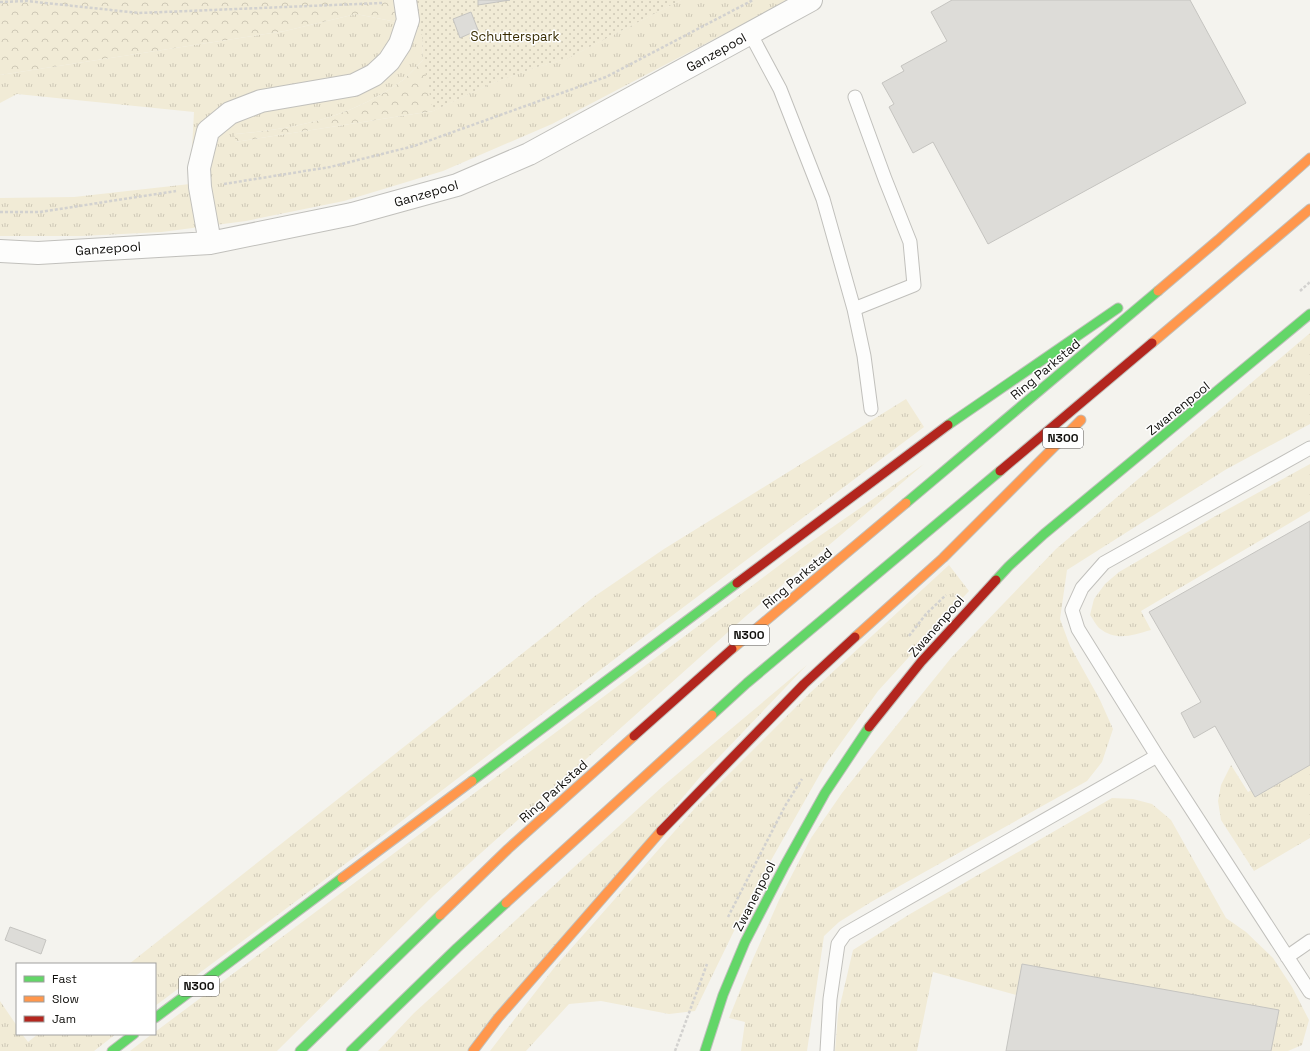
<svg xmlns="http://www.w3.org/2000/svg" width="1310" height="1051" viewBox="0 0 1310 1051" font-family="'Space Grotesk',sans-serif">
<style>
.grass{fill:url(#grass-tufts)}
.forest{fill:url(#forest-crowns)}
.park{fill:url(#park-dots)}
.building{fill:#dddcd8;stroke:#c5c4c0}
.lines{fill:none;stroke-linecap:round;stroke-linejoin:round}
.lane-casing{stroke:#c1c0bc;stroke-width:15}
.street-casing{stroke:#c1c0bc;stroke-width:24}
.fast-casing{stroke:#c1c0bc;stroke-width:11}
.slow-casing{stroke:#c1c0bc;stroke-width:11}
.jam-casing{stroke:#c1c0bc;stroke-width:11}
.path{stroke:#d2d1cf;stroke-width:2.5;stroke-dasharray:3 2;stroke-linecap:butt}
.lane{stroke:#fdfdfc;stroke-width:13}
.street{stroke:#fdfdfc;stroke-width:22}
.fast{stroke:#63d668;stroke-width:9}
.slow{stroke:#ff974d;stroke-width:9}
.jam{stroke:#b3261e;stroke-width:9}
.labels{text-anchor:middle;stroke-width:3;stroke-linejoin:round;paint-order:stroke}
.shield{fill:#fff;stroke:#585755;stroke-width:1}
.shield-label{font-size:12px;font-weight:bold;fill:#100f0c}
.park-label{font-size:13px;fill:#372b00;stroke:#fff}
.street-label{font-size:13px;fill:#100f0c;stroke:#fff}
</style>
<defs>
<pattern id="grass-tufts" width="24" height="20" patternUnits="userSpaceOnUse"><rect width="24" height="20" fill="#f1ebd6"/><path d="M3 7l-1-3M5 7V3M7 7l1-3M15 17l-1-3M17 17v-4M19 17l1-3" fill="none" stroke="#cec8b6"/></pattern>
<pattern id="forest-crowns" width="20" height="18" patternUnits="userSpaceOnUse"><rect width="20" height="18" fill="#f1ebd6"/><path d="M2 6a3 3 0 1 1 6 0M12 15a3 3 0 1 1 6 0" fill="none" stroke="#cec8b6"/></pattern>
<pattern id="park-dots" width="8" height="8" patternUnits="userSpaceOnUse"><rect width="8" height="8" fill="#f1ebd6"/><path d="M2 2h.1M6 6h.1" fill="none" stroke="#cec8b6" stroke-width="1.8" stroke-linecap="round"/></pattern>
</defs>
<rect width="100%" height="100%" fill="#f4f3ee"/>
<path class="grass" d="M681,0H789L552,124L443,171L344,201L246,221L162,232L82,236H0V198L74,197L190,184L194,112L17,94L0,103V75L285,31L356,14L412,25L422,33L423,60C416,67 410,74 403,80C353,117 296,129 235,134V142L433,111L490,84L537,67L568,58Z
M1310,333V424L1225,470L1067,570L1060,619L1070,646L1100,700L1113,729L1102,762L1087,781L871,902L839,922L824,936L807,1051H741L745,1022L729,1018L752,961L779,900L811,838L842,793L951,658L1056,549Z
M906,399L924,427L637,642L311,890L155,1006V964H129L595,596L664,549Z
M924,464L746,616L434,895L277,1051H130L152,1034H155V1032L805,546Z
M1310,464V511L1141,611L1151,630C1132,635 1117,642 1099,628C1096,625 1093,619 1090,615L1094,599L1105,584L1119,572L1212,518Z
M949,565L969,591L878,691L825,765L753,892L695,1011L669,1014L601,1001L569,1004L526,1051H490L554,968L696,807L811,692Z
M807,665L700,777L469,1051H378L414,1013L663,786Z
M1310,756V838L1254,871L1221,820L1218,801L1221,785L1231,765L1248,792Z
M1112,798L1133,799L1152,804L1171,820L1226,918L1246,932L1273,958L1292,987L1309,1020L1302,1045L1288,1051H1248L1027,998L933,972L917,1051H835L838,1014L853,950L910,914Z
M0,1001L17,1026V1034H22L28,1042L38,1034H116L94,1051H0Z"/>
<path class="forest" d="M0,0H681L568,58L537,67L490,84L433,111L235,142V134C296,129 353,117 403,80C410,74 416,67 423,60L422,33L412,25L356,14L285,31L0,75Z"/>
<path class="park" d="M408,0H681L568,58L537,67L490,84L433,111L423,60L422,33L412,25Z"/>
<path class="building" d="M478,0H510L478,5Z
M952,0H1190L1246,103L988,244L933,142L913,153L889,107L894,104L882,83L904,71L901,66L947,41L931,12Z
M471,12L478,30L460,38L453,19Z
M1310,521V765L1255,797L1215,726L1194,738L1181,713L1201,702L1149,612Z
M10,927L46,940L41,954L5,940Z
M1022,964L1279,1010L1271,1051H1006Z"/>
<g class="lines">
<g class="lane-casing">
<path id="lane" d="M750,33L780,89L823,199L854,309L864,356L871,409
M854,309L914,285L910,242L885,179L855,97
M1310,448L1104,563L1082,588L1072,610L1078,629L1157,756L1310,992
M1287,957L1310,941
M827,1051L830,999L838,944L845,934L1157,756"/>
</g>
<g class="street-casing">
<path id="street" d="M210,243L200,187L199,168L208,131L230,113L261,101L354,85L374,75L389,61L400,44L408,20L405,0
M0,251L38,253L210,243L352,214L457,185L529,154L811,0"/>
</g>
<g class="fast-casing">
<path id="fast" d="M948,425L1118,308
M906,503L1158,291
M996,580L1009,566L1044,534L1310,314
M712,715L747,683L1000,471
M472,781L737,583
M155,1018L342,878
M112,1051L134,1034
M300,1051L440,915
M351,1051L457,948L506,903
M705,1051L723,995L745,942L785,865L825,793L869,727"/>
</g>
<g class="slow-casing">
<path id="slow" d="M1158,291L1218,240L1310,158
M1152,343L1310,209
M855,637L943,558L1081,420
M732,649L906,503
M342,878L472,781
M506,903L712,715
M440,915L508,849L634,736
M473,1051L498,1018L661,831"/>
</g>
<g class="jam-casing">
<path id="jam" d="M1000,471L1152,343
M737,583L948,425
M869,727L921,662L996,580
M634,736L732,649
M661,831L804,684L855,637"/>
</g>
<path class="path" d="M0,2L27,1L139,13L382,3
M224,184L330,167L414,146L606,77L753,0
M0,212H40L176,191
M1300,291L1310,282
M909,636L926,614L946,595
M728,917L785,806L802,779
M675,1051L707,964"/>
<use href="#lane" class="lane"/>
<use href="#street" class="street"/>
<use href="#fast" class="fast"/>
<use href="#slow" class="slow"/>
<use href="#jam" class="jam"/>
</g>
<g class="labels">
<g class="shield">
<rect x="1043" y="428" width="40" height="20" rx="3"/>
<rect x="729" y="625" width="40" height="20" rx="3"/>
<rect x="179" y="976" width="40" height="20" rx="3"/>
</g>
<g class="shield-label">
<text x="1063" y="442">N300</text>
<text x="749" y="639">N300</text>
<text x="199" y="990">N300</text>
</g>
<g class="park-label">
<text x="515" y="41">Schutterspark</text>
</g>
<g class="street-label">
<text transform="translate(716 52) rotate(-29)" y="5">Ganzepool</text>
<text transform="translate(426 193) rotate(-16)" y="5">Ganzepool</text>
<text transform="translate(108 248) rotate(-4)" y="5">Ganzepool</text>
<text transform="translate(1045 369) rotate(-40)" y="5">Ring Parkstad</text>
<text transform="translate(1178 408) rotate(-39)" y="5">Zwanenpool</text>
<text transform="translate(797 578) rotate(-40)" y="5">Ring Parkstad</text>
<text transform="translate(936 626) rotate(-49)" y="5">Zwanenpool</text>
<text transform="translate(553 791) rotate(-42)" y="5">Ring Parkstad</text>
<text transform="translate(754 896) rotate(-63)" y="5">Zwanenpool</text>
</g>
</g>
<rect x="16" y="963" width="140" height="72" fill="#ffffff" stroke="#9f9f9e"/>
<rect x="24" y="976" width="20" height="6" fill="#63d668" stroke="#9f9f9e"/>
<text x="52" y="983" font-size="12" fill="#100f0c">Fast</text>
<rect x="24" y="996" width="20" height="6" fill="#ff974d" stroke="#9f9f9e"/>
<text x="52" y="1003" font-size="12" fill="#100f0c">Slow</text>
<rect x="24" y="1016" width="20" height="6" fill="#b3261e" stroke="#9f9f9e"/>
<text x="52" y="1023" font-size="12" fill="#100f0c">Jam</text>
</svg>
